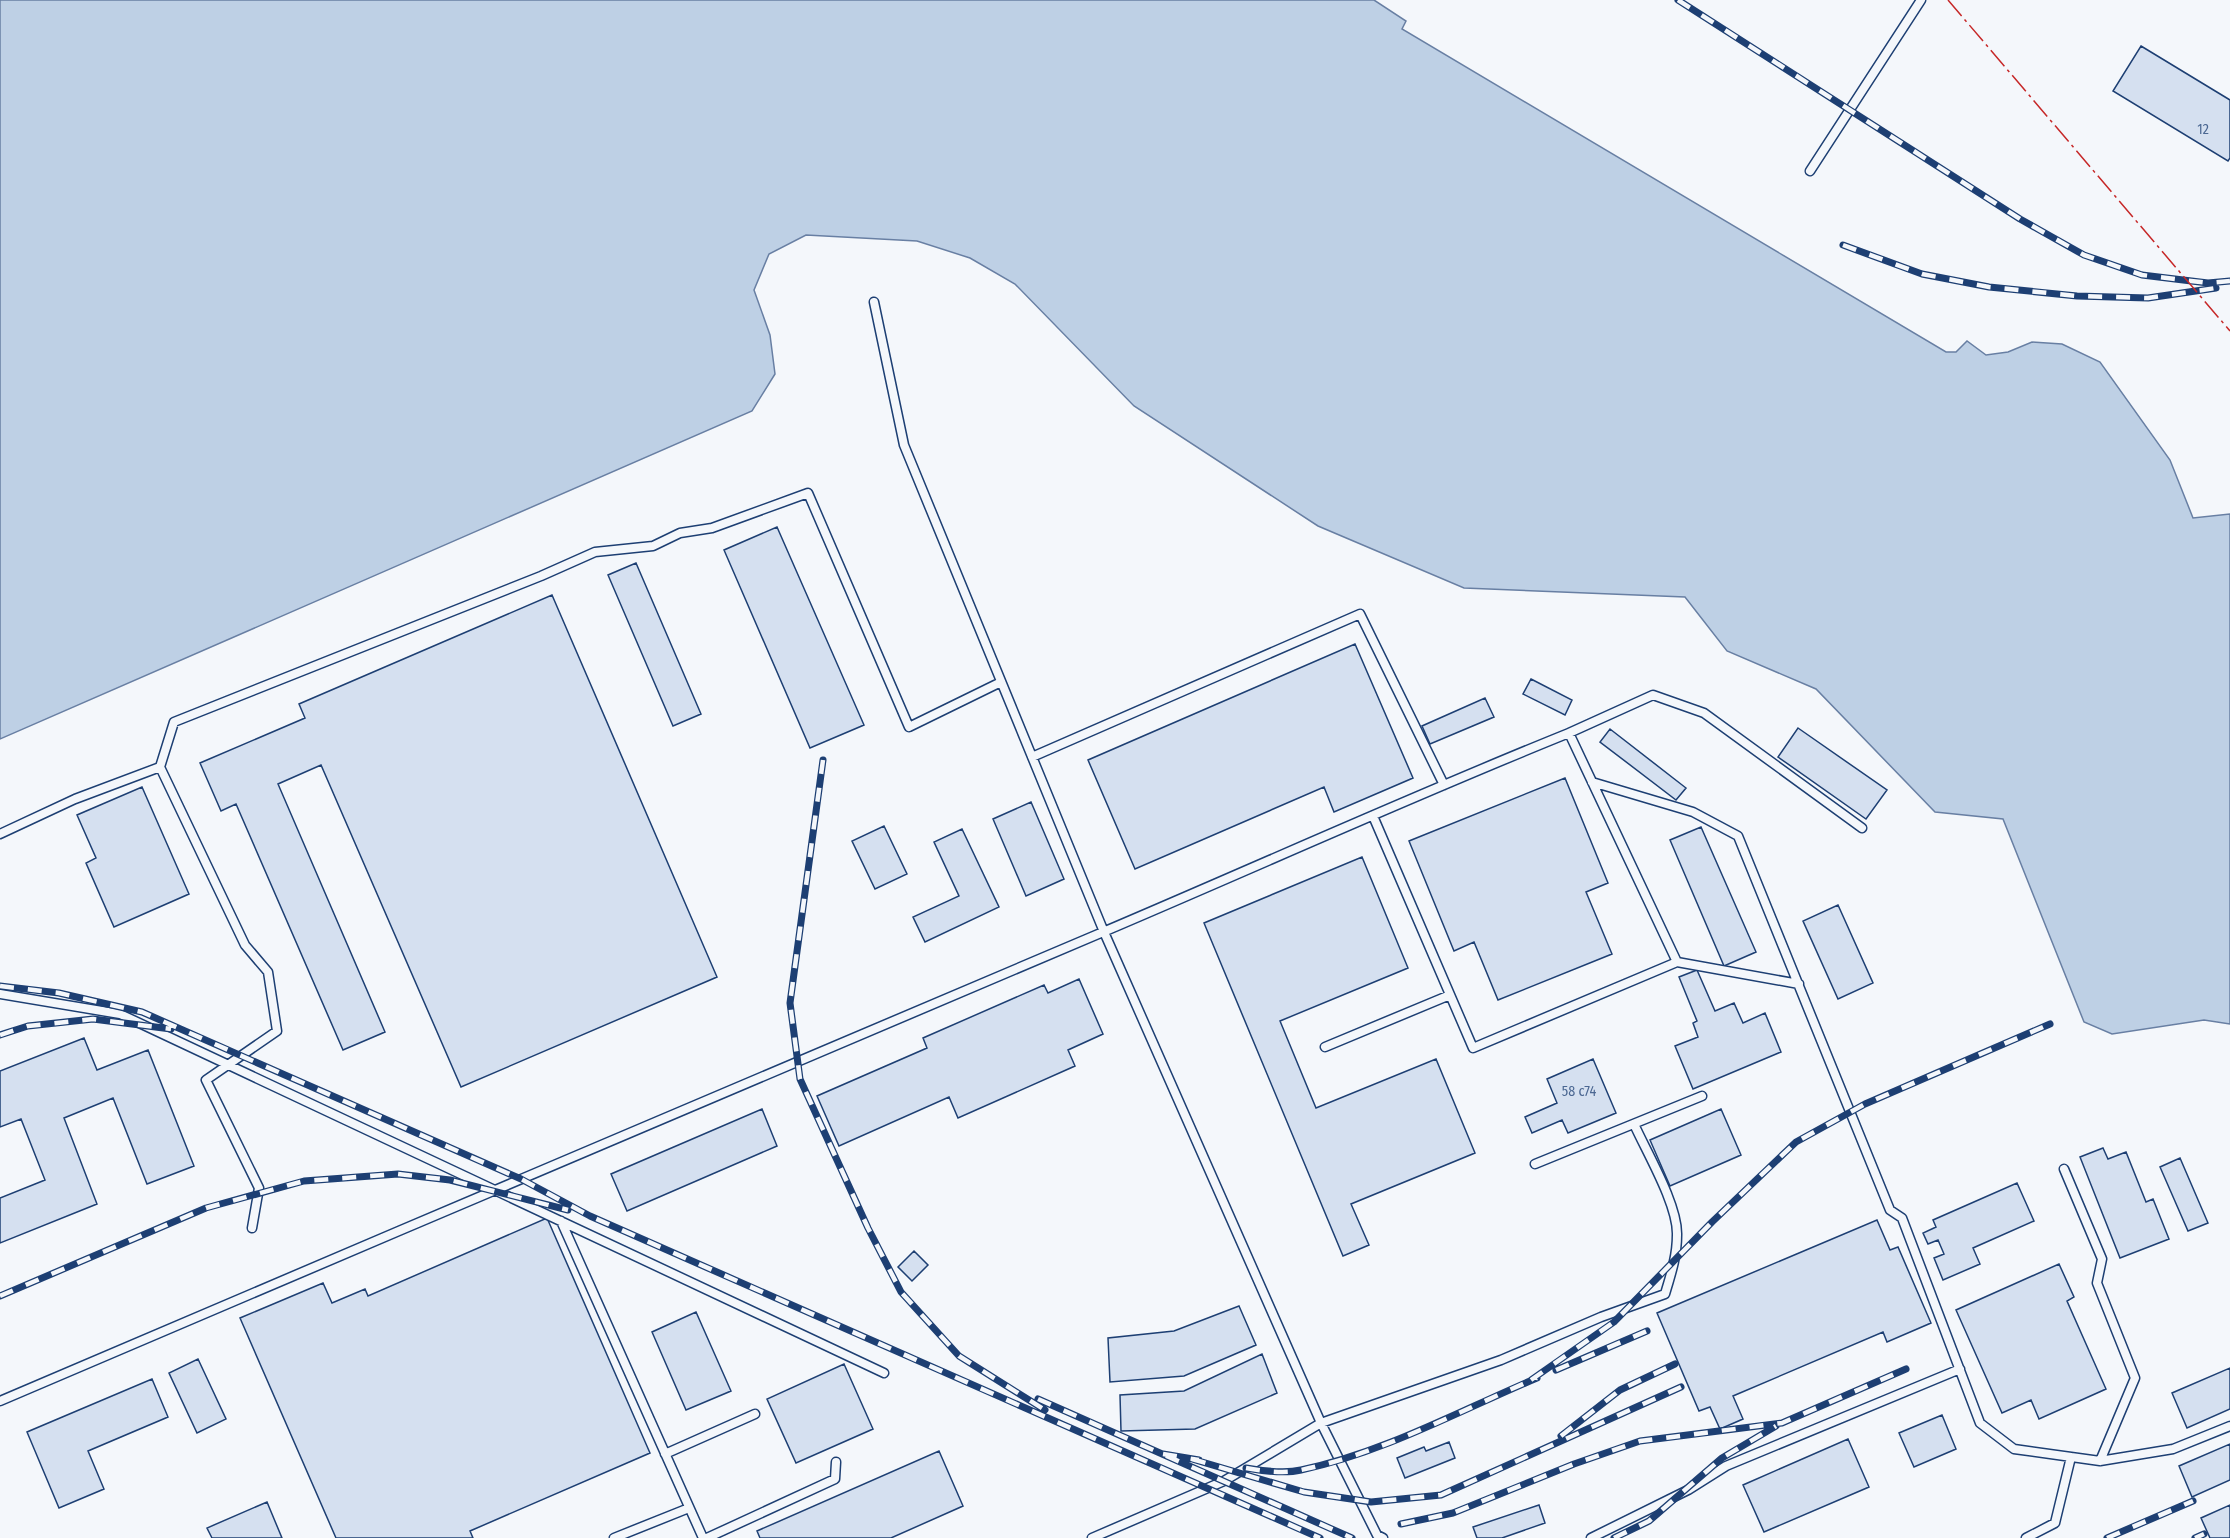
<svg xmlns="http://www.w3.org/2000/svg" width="2230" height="1538" viewBox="0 0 2230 1538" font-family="'Fira Sans Condensed',sans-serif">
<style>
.water{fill:#bed0e5;stroke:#687fa3;stroke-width:1.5}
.building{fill:#d5e0f0;stroke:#1d3f73;stroke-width:1.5}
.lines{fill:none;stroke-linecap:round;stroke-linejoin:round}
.service-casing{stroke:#1d3f73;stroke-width:11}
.service{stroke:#f4f7fb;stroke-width:8}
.rail-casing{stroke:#1d3f73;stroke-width:7}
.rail{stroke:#f4f7fb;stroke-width:4.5;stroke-dasharray:14;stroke-linecap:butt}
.power{stroke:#c62828;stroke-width:1.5;stroke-dasharray:21 4.5 3 4.5;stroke-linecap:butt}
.labels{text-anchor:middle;stroke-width:4.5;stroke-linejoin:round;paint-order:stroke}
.number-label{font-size:14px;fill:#4b6792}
</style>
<rect width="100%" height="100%" fill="#f4f7fb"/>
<path class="water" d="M0,0H1374L1406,21L1402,29L1946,352H1956L1967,341L1986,355L2008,352L2032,342L2062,344L2100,362L2170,460L2193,518L2230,514V1024L2204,1020L2112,1034L2084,1022L2003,819L1935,812L1816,689L1727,651L1685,597L1464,588L1318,526L1134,406L1015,284L970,258L917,241L806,235L769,254L754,290L770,335L775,374L752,411L0,739Z"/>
<path class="building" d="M2141,46L2230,100V158L2228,161L2113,91Z
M777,527L864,725L810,748L724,550Z
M636,563L701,714L673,726L608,575Z
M552,595L717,977L461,1087L321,765L278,784L385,1032L343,1050L236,804L221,811L200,763L305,718L299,704Z
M1355,644L1413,778L1334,812L1324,787L1135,869L1088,760Z
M1531,679L1572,700L1565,715L1523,694Z
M1485,698L1494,717L1430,744L1422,726Z
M1798,728L1887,790L1866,819L1778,757Z
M1610,729L1686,788L1676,800L1600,742Z
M1565,778L1608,883L1586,892L1612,954L1498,1000L1474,942L1454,951L1409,841Z
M142,787L189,894L114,927L86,863L96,858L77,815Z
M1031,802L1064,879L1026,896L993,819Z
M884,826L907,874L875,889L852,841Z
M1701,827L1756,952L1724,966L1670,840Z
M962,829L999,907L925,942L913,917L959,896L934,842Z
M1362,857L1408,968L1280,1021L1316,1108L1436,1059L1475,1153L1351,1204L1369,1245L1343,1256L1204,923Z
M1838,905L1873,983L1838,999L1803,921Z
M1697,970L1715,1011L1734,1003L1743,1023L1765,1013L1781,1052L1693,1089L1675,1046L1698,1037L1693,1023L1697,1021L1679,977Z
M1079,979L1103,1034L1068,1050L1075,1066L958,1118L949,1097L839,1146L817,1096L927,1048L923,1038L1044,985L1048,993Z
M84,1038L97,1070L148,1050L194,1166L147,1184L113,1098L64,1118L97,1204L0,1243V1198L45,1180L21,1119L0,1127V1071Z
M1593,1059L1616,1113L1568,1133L1562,1120L1532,1133L1525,1117L1557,1103L1547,1079Z
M762,1109L777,1146L627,1211L611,1174Z
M1721,1109L1741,1155L1670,1186L1650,1140Z
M2103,1148L2108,1159L2126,1152L2146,1202L2153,1199L2169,1239L2120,1258L2080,1157Z
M2180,1158L2208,1223L2188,1231L2160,1167Z
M2017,1183L2034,1221L1973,1248L1980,1264L1943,1280L1934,1258L1944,1254L1938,1240L1928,1244L1923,1233L1936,1227L1933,1220Z
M547,1218L650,1453L470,1531L473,1538H336L240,1318L323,1283L332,1303L365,1289L368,1296Z
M1877,1220L1890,1250L1898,1247L1931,1323L1887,1342L1883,1332L1733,1396L1743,1419L1720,1429L1710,1407L1699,1411L1657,1313Z
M914,1251L928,1265L912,1281L898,1267Z
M2059,1264L2074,1297L2067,1301L2106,1389L2039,1419L2031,1400L2002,1413L1956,1310Z
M1239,1306L1256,1345L1184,1376L1110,1382L1108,1338L1174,1331Z
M696,1312L731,1391L686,1410L652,1332Z
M1262,1354L1277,1393L1195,1429L1121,1431L1120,1395L1184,1391Z
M198,1359L226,1419L197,1433L169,1373Z
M844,1364L873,1429L796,1463L767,1399Z
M2230,1368V1409L2187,1428L2172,1393Z
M152,1379L168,1417L88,1451L104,1489L59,1508L27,1432Z
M1942,1415L1956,1449L1914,1467L1899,1433Z
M1848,1439L1869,1487L1764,1532L1743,1485Z
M1449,1442L1455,1458L1405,1478L1397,1458L1424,1447L1426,1451Z
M2230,1444V1480L2192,1497L2179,1466Z
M939,1451L963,1506L891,1538H760L757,1531Z
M267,1502L282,1538H212L207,1528Z
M1539,1505L1545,1523L1502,1538H1477L1473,1527Z
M2230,1505V1538H2210L2201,1518Z"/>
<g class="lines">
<g class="service-casing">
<path id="service" d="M1810,171L1921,0
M874,302L904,445L1104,932L1321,1423L1377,1535L1383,1538
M1569,733L1653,695L1704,713L1862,828
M1032,757L1360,614L1444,785
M1592,782L1693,812L1738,836L1890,1210L1902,1218L1980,1423L2014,1449L2100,1461L2173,1449L2230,1426
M0,834L75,799L160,767
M1677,962L1799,984
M0,994L120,1014L884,1373
M1325,1047L1450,995
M1535,1164L1702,1096
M2064,1169L2102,1259L2097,1283L2135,1378L2100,1461
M561,1221L703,1538
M252,1228L259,1188L206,1080L277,1031L268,972L245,945L160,767L174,722L541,576L595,552L653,546L680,533L712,528L808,493L909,727L1001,682
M0,1401C365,1245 731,1090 1096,935C1254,868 1410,797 1569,733L1677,962L1473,1048L1373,816
M665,1454L755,1414
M614,1538L689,1508
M707,1538L835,1479L836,1462
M1092,1538L1224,1481L1321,1423L1501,1360L1601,1317L1665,1294C1671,1274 1677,1256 1677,1235C1678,1205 1647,1153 1634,1124
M1591,1538L1688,1490L1726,1466L1960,1369
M2026,1538L2055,1523L2071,1457"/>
</g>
<use href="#service" class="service"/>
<g class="rail-casing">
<path id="rail" d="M1678,0L2020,219L2084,255L2142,275L2208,283L2230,281
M1843,245L1922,274L1989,287L2077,296L2148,298L2216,288
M823,760L790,1003L800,1079L868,1228L901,1292L959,1356L1045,1410
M0,986L59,993L142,1012L521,1179L590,1216L1320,1538
M0,1035L28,1026L93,1019L171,1029
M0,1296L206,1208L304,1181L398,1174L450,1180L568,1210
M1556,1370L1647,1331
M1531,1380L1614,1322L1712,1222L1796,1142L1865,1104L2050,1024
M1038,1399L1352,1538
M1561,1436L1620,1390L1675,1364
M1163,1454L1199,1460
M1192,1459L1304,1492L1371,1502L1441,1495L1681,1387
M1246,1468C1263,1471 1284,1474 1301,1470C1383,1453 1461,1410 1537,1378
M1401,1524L1453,1513L1574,1464L1640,1441L1782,1423L1906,1369
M1614,1538L1649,1521L1722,1458L1776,1426
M2107,1538L2193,1501
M2195,1538L2204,1534"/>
</g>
<use href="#rail" class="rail"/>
<path class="power" d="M1948,0L2230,331"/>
</g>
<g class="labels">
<g class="number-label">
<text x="2203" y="134">12</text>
<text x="1579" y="1096">58 с74</text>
</g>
</g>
</svg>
